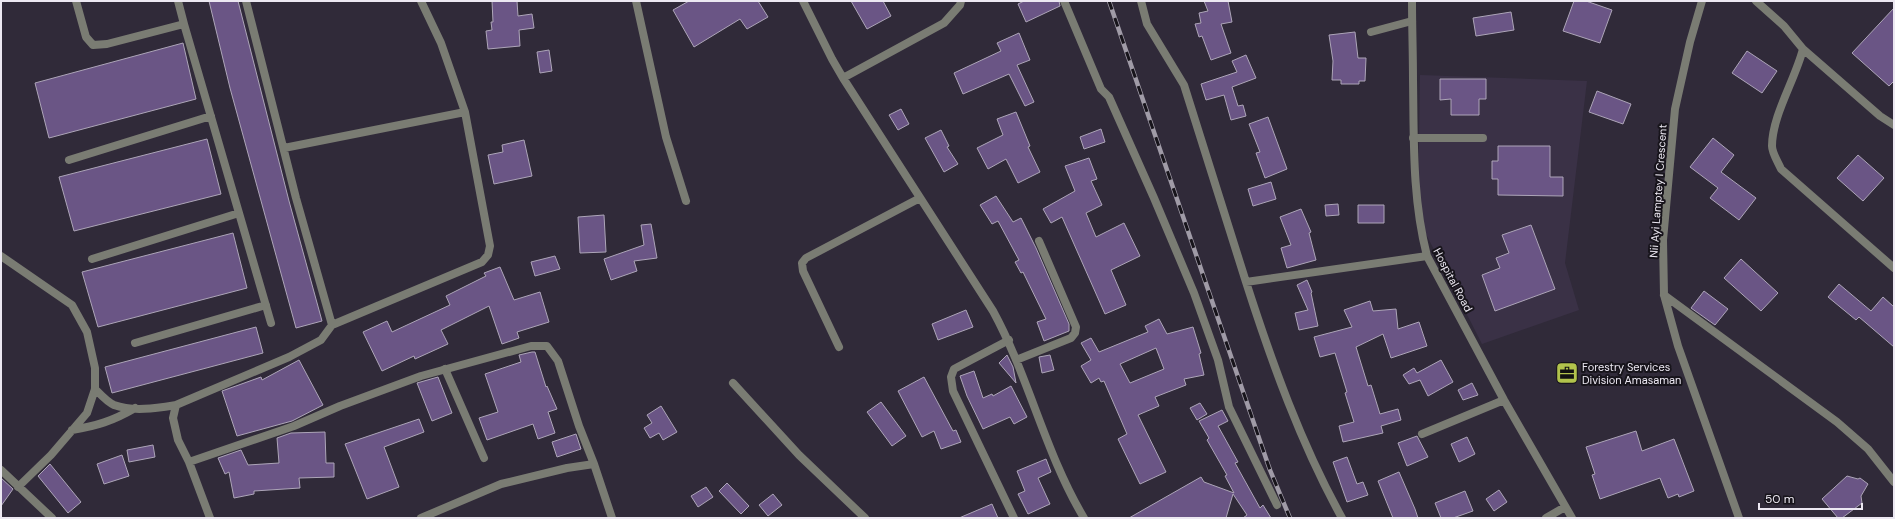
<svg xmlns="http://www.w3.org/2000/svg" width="1895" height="519" viewBox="0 0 1895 519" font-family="'DM Sans',sans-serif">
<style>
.built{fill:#3a3146}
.building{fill:#6a5585;stroke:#ada5b8;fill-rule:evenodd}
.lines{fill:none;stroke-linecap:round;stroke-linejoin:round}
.service{stroke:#7a7c73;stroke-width:8}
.minor{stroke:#7a7c73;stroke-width:8}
.rail-casing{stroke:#a09ba7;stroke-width:4.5}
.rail{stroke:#17141b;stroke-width:3;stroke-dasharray:9;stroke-linecap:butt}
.labels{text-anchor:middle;stroke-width:4;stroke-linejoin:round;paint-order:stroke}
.street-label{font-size:11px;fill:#ece8f2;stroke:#17141b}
.poi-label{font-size:11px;fill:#ece8f2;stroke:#17141b;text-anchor:start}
</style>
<rect width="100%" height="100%" fill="#302a39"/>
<path class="built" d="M1420,75L1587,81L1565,263L1579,310L1482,344L1426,234L1418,207Z"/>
<path class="building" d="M209,1H238L289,201L322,321L296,328L230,88Z
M492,1H517L518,16L532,14L534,28L519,30L520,46L488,49L486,31L492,30L491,22H493Z
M689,1H758L768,17L747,29L740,19L694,47L673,10Z
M851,1H883L891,16L867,29Z
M1024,1H1059L1060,6L1026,22L1018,4Z
M1204,1H1228L1232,22L1221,24L1231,53L1211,60L1202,36L1199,37L1195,24L1201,23L1199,13L1208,11Z
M1574,1H1586L1612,10L1600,43L1563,31Z
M1894,8V81L1889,86L1852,53Z
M1511,12L1514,30L1476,36L1473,18Z
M1355,32L1358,58H1366L1365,81H1359V84H1341V80H1332L1333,61L1329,35Z
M1019,33L1030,60L1017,65L1034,102L1025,106L1009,74L963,94L954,73L1001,51L997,43Z
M183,43L196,99L49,138L35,83Z
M549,50L552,71L540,73L537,52Z
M1747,51L1777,71L1762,93L1732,73Z
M1246,55L1256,78L1232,87L1238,106L1243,105L1246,116L1231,120L1224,95L1206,100L1201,84L1237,72L1232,61Z
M1440,79H1486V99H1479V115H1451V99L1440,100Z
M1597,91L1631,104L1623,124L1589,112Z
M901,109L909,124L898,130L889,115Z
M1016,112L1030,146L1028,147L1040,172L1018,183L1006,159L988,169L977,148L1003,135L997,119Z
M1268,117L1287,169L1265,178L1256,153L1260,152L1249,124Z
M1101,129L1105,142L1084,149L1080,137Z
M941,130L949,146L947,147L958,164L944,172L925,138Z
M1713,138L1734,155L1721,172L1756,198L1739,220L1710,198L1718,188L1690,167Z
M207,139L221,194L74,231L59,177Z
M524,140L532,176L494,184L488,155L503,152L502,145Z
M1498,146H1550V177H1563V196L1498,195V179H1492V161H1498Z
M1858,155L1884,178L1863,201L1837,178Z
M1089,158L1097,179L1091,181L1102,205L1086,213L1096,237L1124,223L1140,256L1111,270L1126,305L1105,314L1062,217L1051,223L1043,209L1075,191L1065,166Z
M1271,182L1276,199L1253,206L1248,189Z
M996,196L1013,222L1021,218L1036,248L1069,324V331L1044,341L1037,322L1046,319L1023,272L1021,273L1015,262L1019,260L998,221L992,224L980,205Z
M1338,204L1339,215L1326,216L1325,205Z
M1358,205H1384V223H1358Z
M1301,209L1311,232L1309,233L1316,260L1287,268L1281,248L1291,245L1280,217Z
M604,215L606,252L580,253L578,217Z
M651,224L657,258L634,261L637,271L611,280L604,259L644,245L641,225Z
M1531,225L1555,289L1495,311L1482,275L1500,268L1496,258L1509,253L1502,235Z
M233,233L247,288L98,327L82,272Z
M555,256L560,269L535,276L531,262Z
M1741,259L1778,293L1761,311L1724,278Z
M500,267L514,300L540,292L549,322L517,332L519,338L502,344L489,306L441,330L448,344L415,359L414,356L382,371L363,332L387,321L392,332L450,305L446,296L486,276L484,273Z
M1307,280L1312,292L1311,293L1318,326L1299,330L1295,313L1308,310L1297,285Z
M1839,284L1871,311L1883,297L1894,307V347L1859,317L1856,320L1828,297Z
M1704,291L1728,309L1715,325L1691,308Z
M1370,301L1373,311L1396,309L1398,329L1419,322L1427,346L1391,358L1383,334L1356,347L1368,386L1371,385L1380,414L1398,409L1401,420L1381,426L1383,433L1343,442L1339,426L1354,422L1345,393L1347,392L1335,353L1320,357L1314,337L1352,327L1344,310Z
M966,310L973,327L938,340L932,324Z
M1159,319L1167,334L1193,327L1201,353L1199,354L1204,375L1184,379L1186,385L1155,397L1159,406L1138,415L1166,472L1140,484L1118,439L1127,434L1104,381L1101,382L1099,378L1091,383L1081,366L1091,360L1081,343L1091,338L1099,352L1148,332L1145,326ZM1156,348L1164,369L1130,383L1120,364Z
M256,327L263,353L112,393L105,367Z
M532,352H535L546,387L547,386L557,409L548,412L555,433L538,439L533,424L487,440L479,418L498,412L485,374L521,362L519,355Z
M1007,355L1013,367L1016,383L999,363Z
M1050,355L1054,370L1042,373L1039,357Z
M299,360L323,405L292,421L237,436L222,391L261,377L262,380Z
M1441,360L1453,382L1428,396L1420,380L1409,384L1403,375L1414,368L1417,373Z
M974,371L983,398L992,394L993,396L1011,386L1027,417L1014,424L1010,417L983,429L967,396L960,376Z
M438,377L452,413L432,421L417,383Z
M924,377L953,431L956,430L961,442L941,449L934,431L922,437L898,391Z
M1472,383L1478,395L1463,400L1458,390Z
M881,402L906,436L892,446L867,412Z
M1200,403L1207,414L1197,420L1190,408Z
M661,406L677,432L663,440L659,433L650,438L644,428L652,423L647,415Z
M1222,410L1228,421L1218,426L1238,462L1235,463L1260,508L1263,505L1271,518H1243L1247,515L1233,494L1226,518H1129L1201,477L1204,482L1234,493L1225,476L1227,475L1207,440L1209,438L1199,421Z
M419,419L424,432L384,447L399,487L367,499L345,444Z
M1636,431L1642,451L1674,439L1694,491L1679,497L1678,494L1668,498L1660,478L1600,499L1592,475L1595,474L1586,447Z
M325,432L326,463H334V477L299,478L300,488L254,491V494L234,498L229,472L225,474L218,458L241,450L248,465L279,463L277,438L291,433Z
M576,434L581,449L557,457L552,442Z
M1417,436L1428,457L1407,466L1398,443Z
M1467,437L1475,454L1459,462L1451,444Z
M153,445L155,457L129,462L127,450Z
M122,455L129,476L104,484L97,464Z
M1347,457L1357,484L1363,482L1368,495L1347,502L1333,462Z
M1046,459L1051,472L1038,478L1050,504L1028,514L1018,494L1025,491L1017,471Z
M50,464L81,502L68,513L38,476Z
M1399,472L1415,509L1418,518H1393L1378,481Z
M1847,476L1858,479L1860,478L1868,484L1861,496L1862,503L1842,518H1838L1822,499Z
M1,478L13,489L1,506Z
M727,483L749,506L741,514L719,491Z
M706,487L713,497L698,507L691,496Z
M1499,490L1507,502L1494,511L1486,499Z
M1465,491L1473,511L1453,518H1441L1435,503Z
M773,494L782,505L768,516L759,505Z
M992,504L998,518H959Z"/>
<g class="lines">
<path class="service" d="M1371,32L1412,21
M1413,138H1483
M445,369L484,458"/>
<path class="minor" d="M76,1L86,37L93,45L107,44L184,24
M178,1L184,24L271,323
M246,1L296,198L332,325
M636,1L666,137L686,201
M803,1L832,59L843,78L993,311C1029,377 1045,453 1084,518
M1064,1L1101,89L1109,97L1154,198L1194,293L1218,360L1229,407L1277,505
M1141,1L1147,24L1184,85L1246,282L1427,256
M1412,1C1412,27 1413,54 1413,80C1414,139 1412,198 1427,256L1504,400L1572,518
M1702,1L1690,42L1675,109L1663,240L1664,295L1678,346L1739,518
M1756,1L1784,26L1803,49C1795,80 1772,116 1772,146C1772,153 1778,162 1781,169L1894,268
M1803,49L1880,116L1894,125
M843,78L944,23L960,5L961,1
M284,148L465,112
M69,160L211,116
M1,256L72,305L87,332L95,368V389L87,413L51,455L18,487
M92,259L239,213
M1246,282C1272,363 1301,444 1342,518
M1664,295L1837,422L1868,449L1894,482
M1009,340L954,369L951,377L953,391L1014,518
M135,343L266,305
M839,347L803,271L802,263L806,258L920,198
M1016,360L1071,338L1075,333L1076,327L1039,241
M733,383L799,455L865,518
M95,389C100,394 107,402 114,405C133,412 157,408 176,405
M72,430C96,426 113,421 135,408
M1422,434L1504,400
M189,462L294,426L340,406L421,376L531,346H547L558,361L579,426L594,464
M1,470L52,518
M210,518L189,462L178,440L173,418L176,405L289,357L321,340L332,325L482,262L488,255L490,246L465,112L441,43L421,1
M421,518L501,484L567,468L594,464L612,518
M1546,518L1565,507"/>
<g class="rail-casing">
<path id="rail" d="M1109,1L1270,470L1290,518"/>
</g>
<use href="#rail" class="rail"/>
</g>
<defs>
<g id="office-square" transform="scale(1.15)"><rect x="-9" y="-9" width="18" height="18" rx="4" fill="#b2c34c" stroke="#17141b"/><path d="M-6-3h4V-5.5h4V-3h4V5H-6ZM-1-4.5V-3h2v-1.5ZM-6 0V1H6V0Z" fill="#111"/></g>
</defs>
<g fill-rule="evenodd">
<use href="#office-square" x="1567" y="373"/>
</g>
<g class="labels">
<g class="street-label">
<text transform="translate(1658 191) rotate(-86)" y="4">Nii Ayi Lamptey I Crescent</text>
<text transform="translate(1453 280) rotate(62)" y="4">Hospital Road</text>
</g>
<g class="poi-label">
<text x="1582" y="371">Forestry Services<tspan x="1582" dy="13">Division Amasaman</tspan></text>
</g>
</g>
<rect width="1895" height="519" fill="none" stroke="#ece8f2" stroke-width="4"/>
<path d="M1759 503v6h103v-6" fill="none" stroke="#ece8f2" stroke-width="2"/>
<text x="1765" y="503" font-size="12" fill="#ece8f2" stroke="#17141b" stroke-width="3" paint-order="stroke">50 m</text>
</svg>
